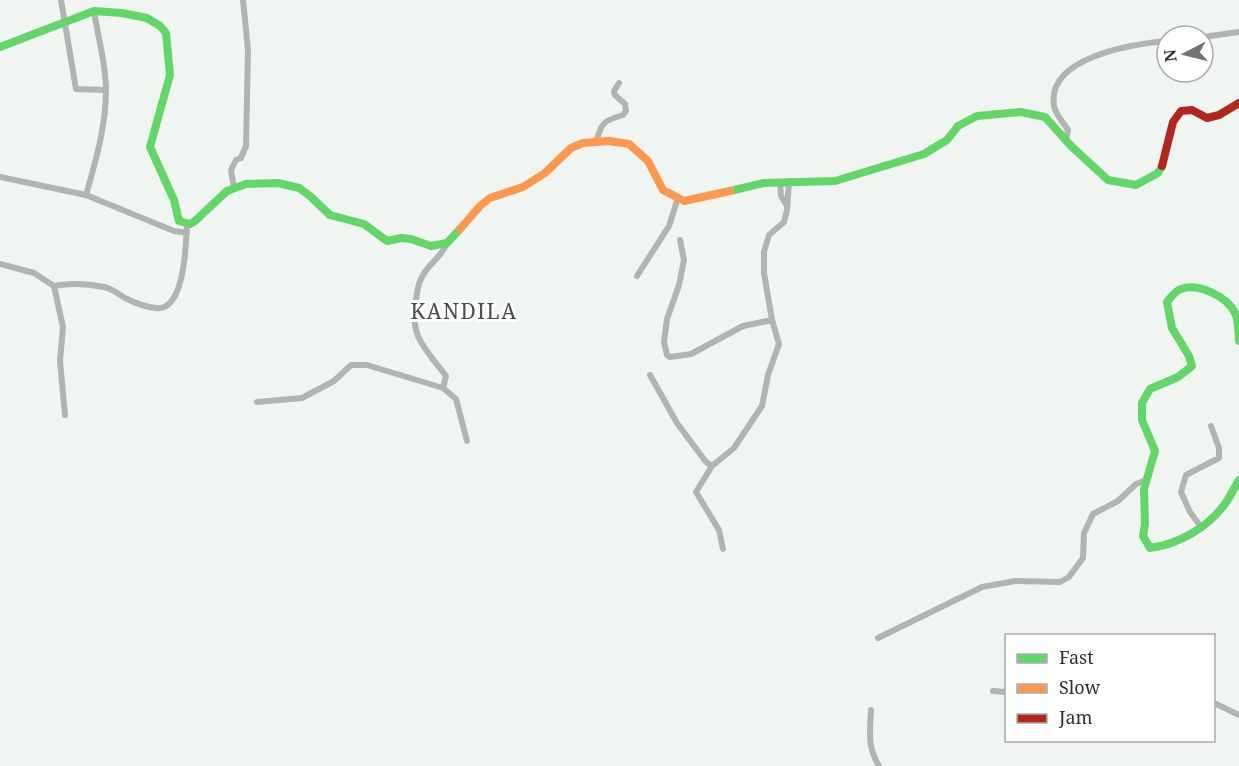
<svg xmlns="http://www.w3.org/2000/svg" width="1239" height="766" viewBox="0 0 1239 766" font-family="'Noto Serif',serif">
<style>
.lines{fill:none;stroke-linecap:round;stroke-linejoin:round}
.street{stroke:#b2b4b2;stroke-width:6}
.fast{stroke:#63d668;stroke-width:8}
.slow{stroke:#ff974d;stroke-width:8}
.jam{stroke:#b3261e;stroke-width:8}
.labels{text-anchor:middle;stroke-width:6;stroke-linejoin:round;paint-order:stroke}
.quarter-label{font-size:21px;letter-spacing:1.5px;fill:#474d49;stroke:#fff}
</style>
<rect width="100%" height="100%" fill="#f0f5f2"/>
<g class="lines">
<path class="street" d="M61,0L76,89L106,90
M1203,37L1239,32
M1066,140L1068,130C1064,123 1055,114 1054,106C1046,57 1133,44 1167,41
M596,142C602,122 603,121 623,115L626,111L625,104L615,95L614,91L619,83
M0,177L86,195L174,231L187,233
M780,182L781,196L787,206
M234,188L231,170L236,160L241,158L246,146L248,50L243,0
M86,195C96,160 106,126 106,90C106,64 98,37 94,11
M680,240L684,260L679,285L667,319L664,342L667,355L670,357L691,354L743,326L772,320
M0,264L34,273L54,286C69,283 89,284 104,287C113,289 118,294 125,298C133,302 147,307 156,308C185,312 186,243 187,224
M637,276L669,226L678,198
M54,286L63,327L60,361L65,415
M650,375L677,423L706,462L712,466
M443,388L446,376C425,348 409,337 416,300C417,292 418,283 422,277C428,264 442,257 447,243
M257,402L302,398L334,381L351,365H367L443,388L456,399L467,441
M1201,527L1190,512L1181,492L1186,475L1219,458V448L1211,426
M723,549L719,530L696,492L712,466L734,448L762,406L768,375L779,344L772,320L764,273V252L769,235L784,222L787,210L789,181
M878,638L982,587L1015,581L1060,582L1069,577L1083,558L1084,533L1093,514L1118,501L1136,484L1146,480
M993,691L1006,692
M1214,703L1239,715
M871,710C870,732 867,746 879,766"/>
<path class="fast" d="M0,47L94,11L122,13L147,18L160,26L166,33L170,75L150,147L174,200L179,221L190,224L195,221L227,191L246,184L278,183L299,188L310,196L330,215L364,224L387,241L401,238L411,239L431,246L447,243L460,229
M730,191L764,183L835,181L924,154L947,140L958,126L977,116L1021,112L1045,117L1071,146L1108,180L1136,185L1158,173L1162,166
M1239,341C1238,332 1239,321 1235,313C1227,296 1198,283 1181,289C1175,291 1171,297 1167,302L1172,328L1189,356L1192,366L1178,377L1150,389L1142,403V420L1155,451L1144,489L1145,524L1143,536L1150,548C1179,544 1207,528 1225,504C1230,497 1234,488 1239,480"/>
<path class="slow" d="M460,229L480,206L490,198L523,187L545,173L571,148L583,143L609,141L629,144L648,161L663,190L684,201L730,191"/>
<path class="jam" d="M1162,166L1173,122L1181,111L1192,110L1207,118L1219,115L1239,103"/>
</g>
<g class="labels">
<g class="quarter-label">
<text x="464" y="319">KANDILA</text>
</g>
</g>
<rect x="1005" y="634" width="210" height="108" fill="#ffffff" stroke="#abacab" stroke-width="1.5"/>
<rect x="1017" y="654" width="30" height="9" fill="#63d668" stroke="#abacab" stroke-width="1.5"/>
<text x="1059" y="664" font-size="18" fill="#2c2f2d">Fast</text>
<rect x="1017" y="684" width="30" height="9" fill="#ff974d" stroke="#abacab" stroke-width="1.5"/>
<text x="1059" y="694" font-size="18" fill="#2c2f2d">Slow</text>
<rect x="1017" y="714" width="30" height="9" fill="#b3261e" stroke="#abacab" stroke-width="1.5"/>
<text x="1059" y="724" font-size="18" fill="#2c2f2d">Jam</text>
<g transform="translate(1185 54) rotate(263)"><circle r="28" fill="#ffffff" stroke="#abacab" stroke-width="1.5"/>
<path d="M0-4.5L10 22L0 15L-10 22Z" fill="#717472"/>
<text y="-9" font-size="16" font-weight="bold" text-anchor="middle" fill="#2c2f2d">N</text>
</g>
</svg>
